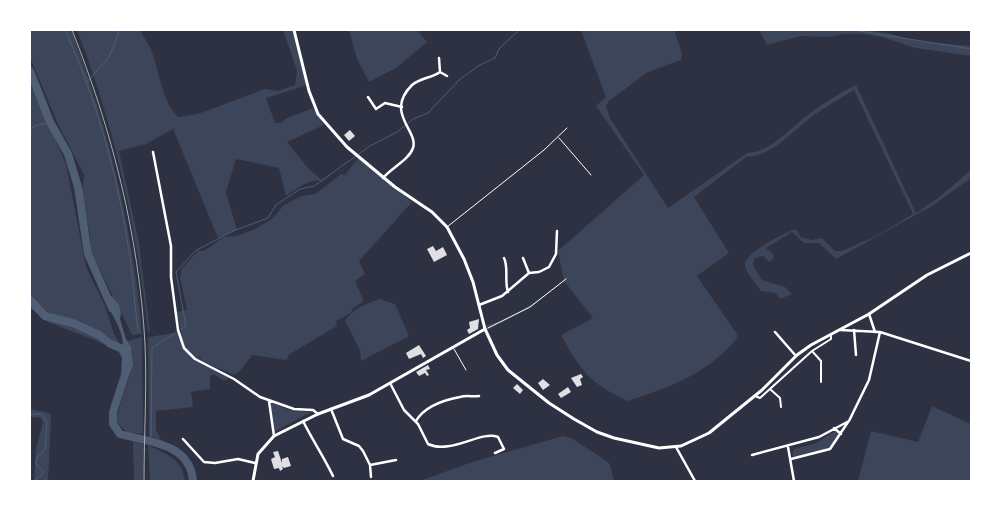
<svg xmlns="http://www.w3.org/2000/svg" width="1001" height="511" viewBox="0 0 1001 511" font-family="'Noto Sans',sans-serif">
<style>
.green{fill:#3c4559}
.water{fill:#4f5d75}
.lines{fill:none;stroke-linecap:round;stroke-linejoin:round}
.stream{stroke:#4f5d75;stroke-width:1}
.river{stroke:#4f5d75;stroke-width:8}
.building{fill:#e0e0e3}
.path{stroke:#fff;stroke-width:1}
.service{stroke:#fff;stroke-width:1}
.pedestrian{stroke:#fff;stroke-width:2}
.minor{stroke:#fff;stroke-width:2.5}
.tertiary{stroke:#fff;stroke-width:3}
.secondary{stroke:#fff;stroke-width:3}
.rail{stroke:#abadb3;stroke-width:1}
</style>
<rect width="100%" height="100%" fill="#2d3142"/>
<path class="green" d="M30,30H71C109,129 133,229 142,334L132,335L91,252L90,233L82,195L84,175L57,122L30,57Z
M77,30H140C144,38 150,46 153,55C160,75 162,101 178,117L198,114L265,89L278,91L295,85L297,71L283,30H294L307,85L266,98L275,123H282L285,119L313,108L324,125L287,142L308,168L324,182C310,177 297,189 286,196L279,168L236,159L226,192L237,230L218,238L173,129L146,144L119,151L139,243L150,332L148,333C137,228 115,128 77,30Z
M349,30H417L427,42L396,68L369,82L357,59Z
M581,30H674L682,53L681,60L648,72L609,101L606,106L610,118L668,208L747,153C771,152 790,128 809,114C823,103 840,93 856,85L916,213L942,195L971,170V178L932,206L836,259L819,243H804L792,232L766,248L773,254V259L769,262L763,256L755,258L753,265L762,280L785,287L792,294L780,299L776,293L761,291C756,284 748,275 745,267C741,254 785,232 796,229L801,237L812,240L822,238L835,251H842L878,235L913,214L854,90C841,98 827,106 814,115C794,130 773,156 746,157L694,197L729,253L697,276L737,334V338C708,374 670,387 628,401C591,384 580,371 561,335L593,318L564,281L530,308L487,330L485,326C515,318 540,299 564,280L558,251L644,175L596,106L606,97Z
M759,30H864L887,33L918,41L971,46V56L915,48L882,37L863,34H845L828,37L801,36L767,45Z
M30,83L66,164L86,267L105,306L114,334L119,342L115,348L48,322L30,308Z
M358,158L412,202L359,261L365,274L355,281L364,301L352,309L351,313L336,321L337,326L290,354L286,360L252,355L240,371L234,375L202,361L199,356L201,363L231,377L224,381L214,374L210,376V389L191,392L193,407L156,411V430L161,440L149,436L148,337L181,332L177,312L187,310L180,278L182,268L198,251H204L224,237L237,236L257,228L272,219L284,205L301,196L315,194L341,174L345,175Z
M380,299L395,304L409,336L361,361L360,350L345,321C351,310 369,302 380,299Z
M142,337L143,434L127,432L117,423C117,398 143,362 127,341Z
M272,403L289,410L311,412L274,432L271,405Z
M932,406L971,424V481H858L871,431L918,442Z
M30,409L50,413L51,419L48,481H34L36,448L43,422L41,418L30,417Z
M835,431L839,434L830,449L795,457L792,454L794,449L816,443Z
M563,436L573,439L605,460L610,464L614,481H420L472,462Z
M133,442L144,444L143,481H134Z
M148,445C167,455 182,458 185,481H150Z"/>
<path class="water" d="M112,296L119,305L121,314L120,319L126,339L131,347L133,365L127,380L121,378L122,358L118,350L123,345C122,328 113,317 106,303Z"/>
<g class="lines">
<path class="stream" d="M65,30C94,93 114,164 126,232C132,264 134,298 138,331
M853,30L971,49
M86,83L109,57L120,30
M30,130L34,126L47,123
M30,414H41L47,422L45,450L37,457L36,464L43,471L42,475L34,481
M151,440L152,348L186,326L176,272L195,251L233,231L268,218L276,205L300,189L314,186L370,146L397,132L413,119L428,113L459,80L478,66L495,58L499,49L519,30"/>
<path class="river" d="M30,71L50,122L68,154L78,187L88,254L112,308
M30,300L45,316L73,323L99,335L109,343L127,351
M127,369L113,412V424L120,434C149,442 190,443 193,481"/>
</g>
<path class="building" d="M350,130L355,136L349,141L344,135Z
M433,246L436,251L443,247L447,255L434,262L427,249Z
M479,319L478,329L469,334L467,330L470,328L469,322Z
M419,345L426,356L423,358L421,354L409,359L406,353Z
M428,365L430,369L426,370L429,375L427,376L425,373L419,376L416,372Z
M581,374L583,377L580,379L582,385L577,387L571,378Z
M543,379L550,385L543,390L538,383Z
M517,384L523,390L520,394L513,388Z
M568,387L571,392L561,398L558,394Z
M278,451L282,463V459L288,457L291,466L284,468L282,466L283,469L280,471L279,468L274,469L271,459L275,457L273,452Z"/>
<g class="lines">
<path class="path" d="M488,328L530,307L566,279"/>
<path class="service" d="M559,138L591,175
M447,227L544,150L567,128
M454,349L466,370"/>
<path class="pedestrian" d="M821,382V361L812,351L831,339V336
M770,389L780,398L781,407
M755,396L760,398L812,351"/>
<path class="minor" d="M439,58L440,72
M440,72L447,76
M368,97L376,109L385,103L402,107
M153,152L171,246V277L178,330L184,348L195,359L234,379L260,397L294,409L313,410L318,414
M383,178C391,168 409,160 413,148C419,131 384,113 412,85C420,78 432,78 440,72
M504,258C509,268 504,281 508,292
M523,258L529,273
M479,305L502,296L529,273L539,272L549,267L556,254L557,231
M869,314L875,332
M840,330L880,332L971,361
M854,330L856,355
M775,332L796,356
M390,383L404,410L418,424L428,444C451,455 481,430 498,437L504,449L495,453
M269,401L274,436
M331,409L343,439L359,446L363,451L370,465L371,477
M303,421C313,441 324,457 333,476
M416,421C424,407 444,400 460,397C466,395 473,397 479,396
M834,428L841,434
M183,439L204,462L215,463L238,459L255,463
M676,447L695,481
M788,447L794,481
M752,455L819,437L849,421L869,380L880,332
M791,459L830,449L848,422
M370,465L396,460"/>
<path class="tertiary" d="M294,30L309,91L318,114L347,147L395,187L432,212L447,227L464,259L473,282L485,329"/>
<path class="secondary" d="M253,481L258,454L274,436L318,414L369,395L485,329L497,355L508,370L549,403L574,419L597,432L614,438L659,448L681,446L709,433L762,390L797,355L811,345L869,314L927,275L971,253"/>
<path class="rail" d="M72,30C112,130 139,236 145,344C147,390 144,435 144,481"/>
</g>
<rect width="1001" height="511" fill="none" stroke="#ffffff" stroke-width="62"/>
</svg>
